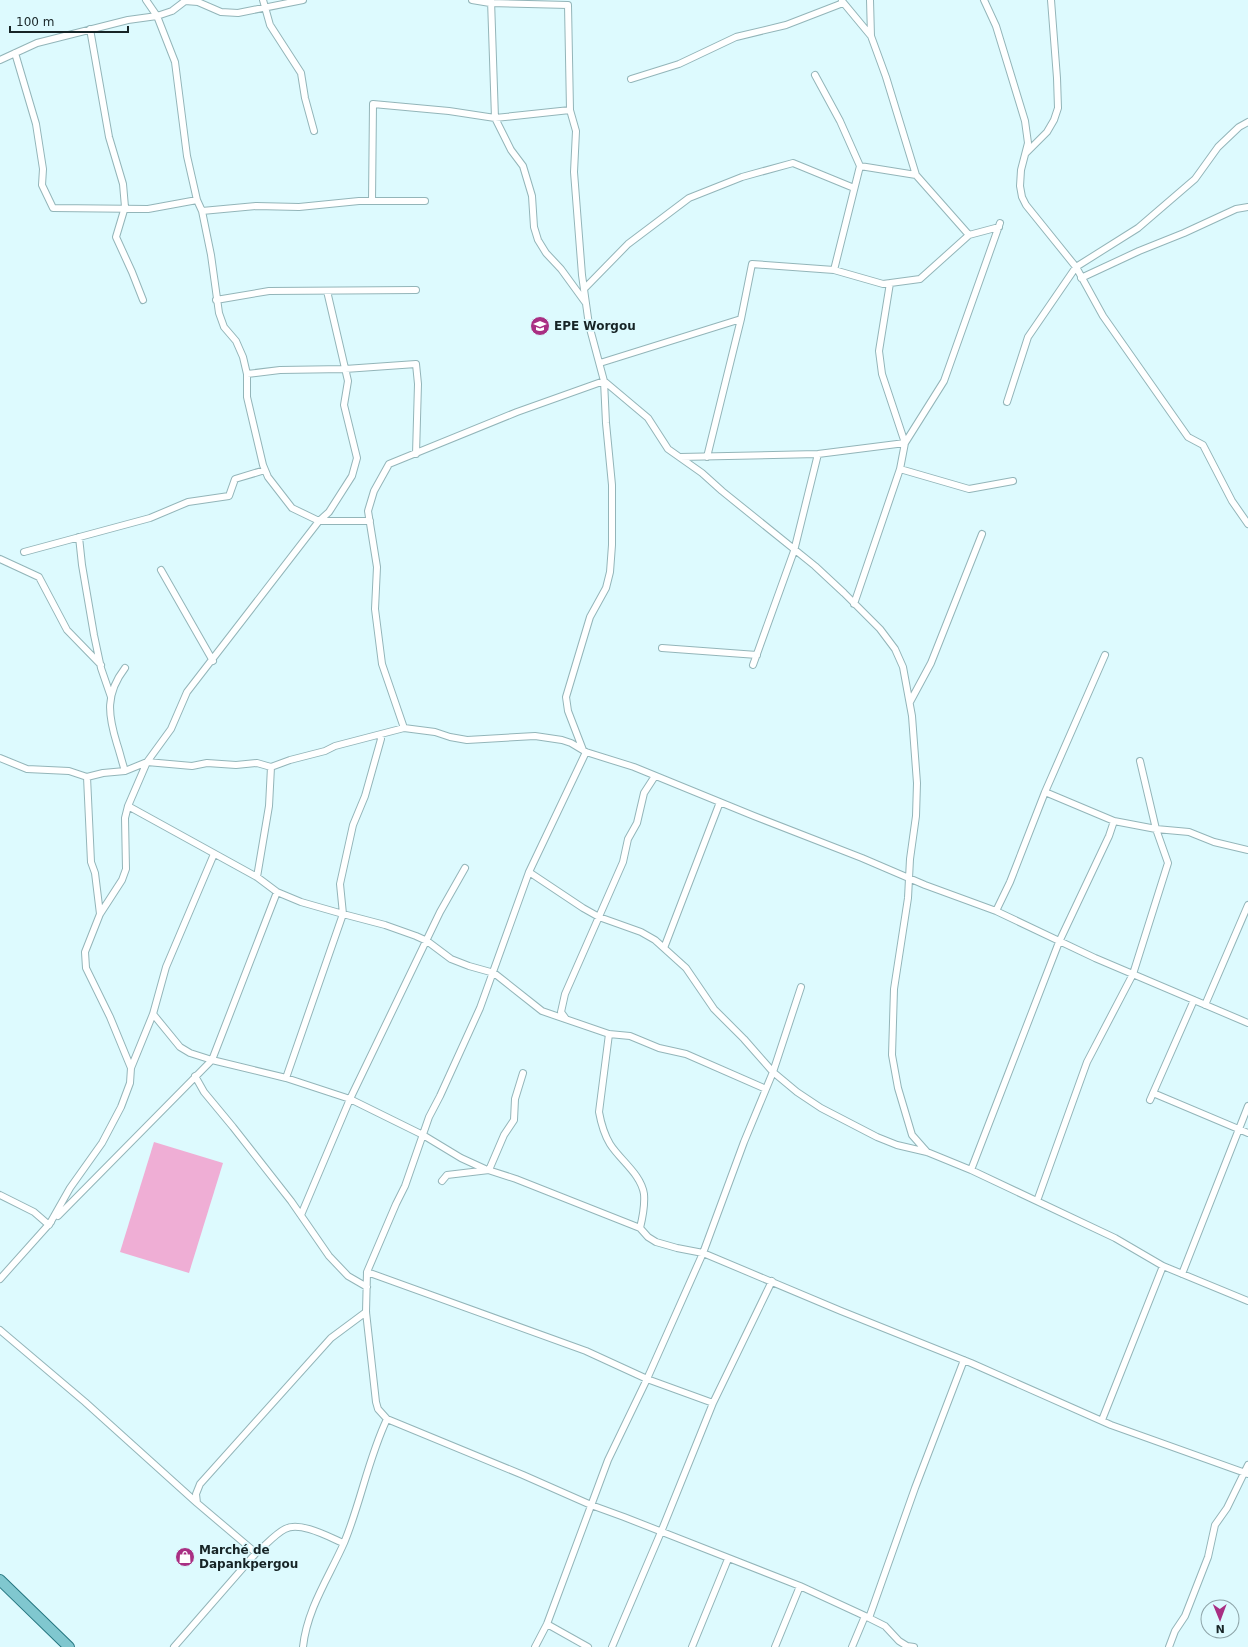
<svg xmlns="http://www.w3.org/2000/svg" width="1248" height="1647" viewBox="0 0 1248 1647" font-family="'DejaVu Sans',sans-serif">
<style>
.green{fill:#efaed5}
.lines{fill:none;stroke-linecap:round;stroke-linejoin:round}
.minor-casing{stroke:#93b5b9;stroke-width:8}
.primary-casing{stroke:#24757f;stroke-width:12}
.minor{stroke:#fff;stroke-width:6}
.primary{stroke:#80c7cf;stroke-width:10}
.labels{text-anchor:middle;stroke-width:3.5;stroke-linejoin:round;paint-order:stroke}
.poi-label{font-size:12px;font-weight:bold;fill:#172426;stroke:#ddfafe;text-anchor:start}
</style>
<rect width="100%" height="100%" fill="#ddfafe"/>
<path class="green" d="M154,1142L223,1163L189,1273L120,1252Z"/>
<g class="lines">
<g class="minor-casing">
<path id="minor" d="M146,0L157,16L175,62L187,156L197,200L202,211L211,255L219,313L224,327L236,341L243,357L247,374V397L263,465L268,477L292,508L319,521H370
M263,0L270,25L301,73L305,98L314,131
M472,0L490,3L568,5L570,110L576,131L574,172L582,275L589,325L604,381L606,423L612,485V545L610,572L606,588L590,617L566,697L568,711L583,750
M491,0L495,118L511,150L523,166L532,196L534,227L538,240L546,253L561,269L585,302
M870,0L871,36L886,77L916,175L969,235
M984,0L996,26L1025,121L1028,143L1021,170L1020,186L1022,197L1026,205L1076,267L1103,316L1188,437L1203,445L1232,501L1248,524
M842,1L871,36
M90,29L109,137L123,184L125,207L116,237L132,272L143,300
M15,53L36,124L43,169L42,185L53,208L148,209L197,200
M0,60L37,43L128,20L157,16L172,11L185,1L198,2L221,12L238,13L303,0
M815,75L840,121L860,166L834,270
M631,79L679,64L736,37L786,25L843,3
M1026,153L1047,132L1054,120L1058,108L1057,78L1051,0
M860,166L916,175
M372,201L373,104L449,111L495,118L570,110
M202,211L256,206L299,207L359,201H425
M1081,278L1139,251L1184,233L1236,209L1248,207
M584,289L628,244L689,198L742,177L793,163L854,188
M216,300L269,291L416,290
M600,363L741,319
M247,374L280,370L345,369L416,364L418,384L416,454
M604,381L648,418L668,449L702,473L722,491L815,566L844,593L880,629L895,649L903,667L912,716L917,783L916,816L910,859L908,898L894,989L892,1055L898,1088L912,1135L927,1152
M1007,402L1028,337L1076,267L1138,228L1195,179L1218,147L1239,127L1248,122
M680,457L818,454L905,443L882,374L879,351L890,283
M707,457L741,319L752,264L834,270L883,284L920,279L969,235L999,227
M900,469L969,489L1013,481
M79,537L82,565L94,635L101,668L111,697
M24,552L150,518L188,502L229,496L235,479L265,470
M0,559L39,577L67,630L101,665
M161,570L213,661
M854,604L900,469L905,443L944,381L1000,223
M662,648L757,655
M753,665L794,551L818,454
M125,668C105,694 108,715 117,744C120,753 122,762 125,771
M910,702L931,663L982,534
M404,728L382,664L375,609L377,567L368,511L374,491L389,464L517,412L604,381
M586,752L529,872L480,1008L440,1096L429,1117L405,1186L396,1204L367,1272L366,1312L376,1402L378,1409L387,1419L523,1475L591,1505L624,1517L800,1586L865,1616L885,1626L899,1641L907,1646L914,1647
M0,758L27,769L69,771L87,777L103,773L125,771L147,762L192,766L207,763L236,765L257,763L271,767L290,760L325,751L335,746L404,728L435,732L450,737L467,740L535,736L562,740L571,743L586,752L634,767L754,816L862,858L925,885L996,911L1095,958L1248,1023
M87,777L91,862L95,873L100,914
M1045,792L1114,821
M128,806L257,877L277,892L301,902L343,914L385,925L416,936L427,941L451,959L469,966L494,973L542,1011L609,1034L599,1112C601,1123 604,1134 610,1144C620,1160 641,1174 644,1194C645,1206 643,1216 640,1228
M529,872L583,908L599,917L641,932L655,940L686,968L714,1009L744,1039L773,1072L797,1092L821,1108L877,1137L897,1145L927,1152L971,1170L1115,1238L1163,1266L1248,1301
M257,877L269,806L271,767
M996,911L1010,882L1045,792L1105,655
M664,948L720,802
M1205,1005L1248,905
M153,1014L180,1047L190,1053L212,1060L286,1078L350,1099L423,1135L461,1158L485,1169L516,1179L640,1228L648,1237L656,1242L677,1248L703,1253L841,1311L971,1363L1111,1425L1248,1474
M566,1019L561,1012L565,994L623,862L628,839L637,823L644,793L655,776
M609,1034L630,1036L659,1048L686,1054L766,1089
M131,1068L153,1014L166,967L214,854
M195,1076L204,1092L233,1127L291,1201L329,1256L348,1276L367,1287
M286,1078L343,914L340,884L353,825L365,796L381,739L380,735
M1153,1093L1248,1133
M1150,1100L1194,1000
M971,1170L1059,942L1109,836L1114,821L1156,829L1189,832L1214,842L1248,850
M442,1181L447,1175L489,1170L504,1135L514,1120L515,1099L523,1073
M0,1195L34,1212L49,1225L70,1188L102,1143L121,1107L130,1083L131,1068L110,1017L86,968L85,952L100,914L122,880L126,869L125,818L128,806L147,762L171,729L187,692L319,521L329,512L352,476L357,458L344,405L348,381L327,291
M1037,1201L1087,1062L1133,974L1168,863L1156,829L1140,761
M301,1215L350,1099L440,912L465,868
M58,1216L212,1060L277,892
M367,1272L586,1351L647,1379L713,1403
M1182,1274L1248,1106
M0,1279L51,1222
M0,1330L85,1402L197,1503
M1102,1420L1163,1266
M343,1543C329,1537 300,1521 285,1529C275,1534 265,1546 256,1553L197,1503L196,1494L200,1484L331,1338L366,1312
M869,1618L915,1488L964,1360
M547,1624L588,1647
M174,1647L256,1553
M303,1647C307,1609 329,1577 344,1543C361,1502 368,1459 387,1419
M535,1647L547,1624L608,1460L647,1379L703,1253L744,1142L773,1072L801,987
M612,1647L661,1532L713,1403L772,1281
M692,1647L728,1559
M775,1647L800,1586
M852,1647L865,1616
M1169,1647L1175,1631L1185,1616L1208,1557L1215,1525L1227,1508L1248,1465"/>
</g>
<g class="primary-casing">
<path id="primary" d="M0,1580L69,1647"/>
</g>
<use href="#minor" class="minor"/>
<use href="#primary" class="primary"/>
</g>
<defs>
<g id="school-disc" transform="scale(1)"><circle r="9.5" fill="#a92f83" stroke="#ddfafe"/><path d="M0-5L7-2L0 1L-7-2ZM-4 1L0 2.5L4 1V4Q0 6-4 4Z" fill="#fff"/></g>
<g id="shop-disc" transform="scale(1)"><circle r="9.5" fill="#a92f83" stroke="#ddfafe"/><path d="M-5-2.5h2.3a2.7 3.5 0 0 1 5.4 0H5L5.5 6h-11ZM-1.5-2.5h3a1.5 2.3 0 0 0-3 0Z" fill="#fff"/></g>
</defs>
<g fill-rule="evenodd">
<use href="#school-disc" x="540" y="326"/>
<use href="#shop-disc" x="185" y="1557"/>
</g>
<g class="labels">
<g class="poi-label">
<text x="554" y="330">EPE Worgou</text>
<text x="199" y="1554">Marché de<tspan x="199" dy="14">Dapankpergou</tspan></text>
</g>
</g>
<g transform="translate(1220 1619) rotate(179)"><circle r="19" fill="#ddfafe" stroke="#8ea4a8"/>
<path d="M0-3L7 15L0 10L-7 15Z" fill="#a92f83"/>
<text y="-6" font-size="11" font-weight="bold" text-anchor="middle" fill="#172426">N</text>
</g>
<path d="M10 26v6h118v-6" fill="none" stroke="#172426" stroke-width="2"/>
<text x="16" y="26" font-size="12" fill="#172426" stroke="#ddfafe" stroke-width="3" paint-order="stroke">100 m</text>
</svg>
